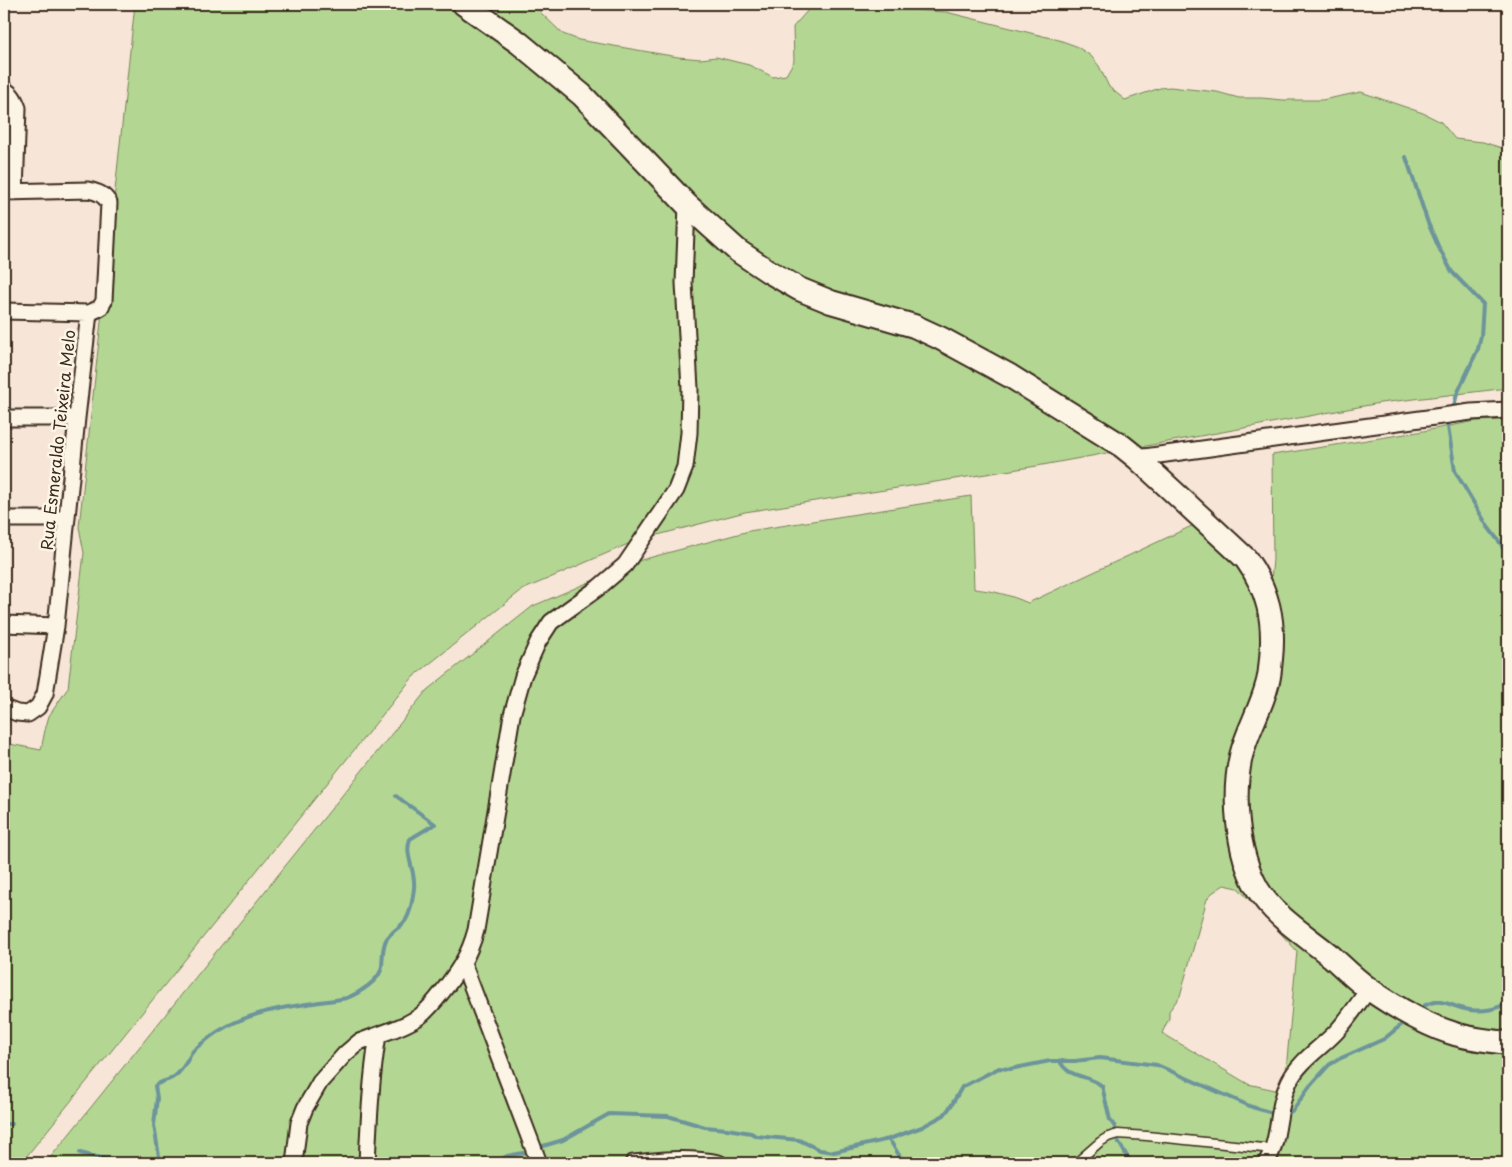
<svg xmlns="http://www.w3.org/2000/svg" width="1512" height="1167" viewBox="0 0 1512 1167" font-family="'Playpen Sans',sans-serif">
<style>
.green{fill:#b3d792;stroke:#778058;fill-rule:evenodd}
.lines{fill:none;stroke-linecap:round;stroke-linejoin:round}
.stream{stroke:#6d949b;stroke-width:4}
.lane-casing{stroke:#3b2a1e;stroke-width:11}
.street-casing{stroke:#3b2a1e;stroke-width:19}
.secondary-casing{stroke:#3b2a1e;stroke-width:26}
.lane{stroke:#fcf5e5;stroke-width:8}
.street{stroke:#fcf5e5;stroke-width:15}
.secondary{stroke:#fcf5e5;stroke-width:22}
.labels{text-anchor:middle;stroke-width:5;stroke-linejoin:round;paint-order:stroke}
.street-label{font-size:16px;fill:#3b2a1e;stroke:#fcf5e5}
</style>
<rect width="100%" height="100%" fill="#f7e5d7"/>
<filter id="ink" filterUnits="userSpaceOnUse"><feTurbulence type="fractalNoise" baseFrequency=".02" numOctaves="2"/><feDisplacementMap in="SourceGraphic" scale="10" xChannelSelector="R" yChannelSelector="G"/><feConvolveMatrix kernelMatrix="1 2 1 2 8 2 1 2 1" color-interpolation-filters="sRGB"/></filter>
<g filter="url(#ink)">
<path class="green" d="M135,4H541L540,12L563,34L579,40L678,57L701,59L716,57L749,65L773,77L786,75L794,61L793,27L809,9L817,4H876L895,10H910L946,12L1059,40L1076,46L1091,56L1099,66L1109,87L1125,100L1160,88L1170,87L1217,92L1239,98H1261L1283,100H1322L1361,92L1423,113L1441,122L1455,139L1483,142L1508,150V388L1380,403L1037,466L745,512L635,541L522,590L413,677L21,1163H4V743L41,750L45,730L49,716L68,688L84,553L79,527Z
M1508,420V1163H46L427,690L533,606L641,560L749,531L971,496L974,589C994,591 1010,595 1028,603L1198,523L1271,580L1273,560L1272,455L1418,432L1476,421ZM1224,885L1238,888L1297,951L1284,1092L1248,1084L1162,1033L1169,1018V1011L1180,996L1207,899L1212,893Z"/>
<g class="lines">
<path class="stream" d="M1406,157L1428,223L1439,248L1452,272L1483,304L1481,336L1478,349L1457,394L1453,410
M1450,419L1448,427L1455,471L1488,527L1501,544L1508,560
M1418,1009C1442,994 1446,1006 1470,1010C1485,1012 1495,1009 1508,1003
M1060,1061C1067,1078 1090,1075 1102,1086L1110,1120L1115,1127L1114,1134L1131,1163
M1283,1114L1289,1113L1293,1110L1310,1086L1329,1065L1339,1059L1384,1039L1406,1021
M4,1124H12
M889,1139L904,1163
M543,1146L563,1140L609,1114L668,1116L705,1127L727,1129L751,1133L756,1136L799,1140L820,1150L834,1152L889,1139L922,1127L944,1115L951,1106L962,1087L999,1068L1010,1069L1050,1061H1075L1100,1058L1157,1065L1252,1107L1276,1114
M80,1153L101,1158L142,1163
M160,1163L154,1125L157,1098L155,1086C160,1081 169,1081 175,1076C184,1069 187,1060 193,1051C196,1048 201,1044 205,1041C244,1008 299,1006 347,998C359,993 381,980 382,966C383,956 382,948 386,940C391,931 400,928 405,921C411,913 413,897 414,888C416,870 404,856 410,839L435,824L396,796
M495,1163L507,1156L523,1153"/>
<g class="lane-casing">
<path id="lane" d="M1076,1163L1100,1142L1108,1137L1118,1134L1147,1136L1273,1149"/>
</g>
<g class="street-casing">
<path id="street" d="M4,90C12,93 15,100 18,108L15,192
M4,192L88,190C97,192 104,194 109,203L104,301L100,308L89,313L4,311
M4,418H77
M1137,458L1471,412L1508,410
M4,519H67
M4,624L56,626
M4,708L17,713L28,714L38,707L45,694L56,626L77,418L89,313
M463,963L539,1163
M294,1163L299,1123L305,1108L320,1082L345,1054L359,1042L378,1035
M367,1163C369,1120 371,1078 378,1035C392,1030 408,1025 420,1016C433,1006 455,976 463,962C469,952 473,941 476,930L512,715L523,676L538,642L551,622L598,588L625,565L676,490L685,467L689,433L690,389L684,283L687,205
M633,1163C664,1160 688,1157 719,1163
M1266,1163C1281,1139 1276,1108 1289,1082C1299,1061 1321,1048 1336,1032C1349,1018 1358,1003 1369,989"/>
</g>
<g class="secondary-casing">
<path id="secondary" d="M464,4L518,42L582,95L687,205L738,251L768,271L799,289L831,302L914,326L940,338L1010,376L1122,446L1137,458L1246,559C1268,590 1275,620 1271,659C1270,667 1270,676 1267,685C1261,709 1247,731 1241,756C1232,796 1237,852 1257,888C1273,916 1308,937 1332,957C1344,968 1356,980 1369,989C1395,1007 1423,1024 1452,1033C1469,1039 1491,1041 1508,1043"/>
</g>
<use href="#lane" class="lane"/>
<use href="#street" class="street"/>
<use href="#secondary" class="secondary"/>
</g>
</g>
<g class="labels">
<g class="street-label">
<text transform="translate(58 440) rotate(-84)" y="6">Rua Esmeraldo Teixeira Melo</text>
</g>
</g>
<rect width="1512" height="1167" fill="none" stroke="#fcf5e5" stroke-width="20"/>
<rect x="10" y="10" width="1492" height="1147" fill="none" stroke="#3b2a1e" stroke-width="2" filter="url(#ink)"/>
</svg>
